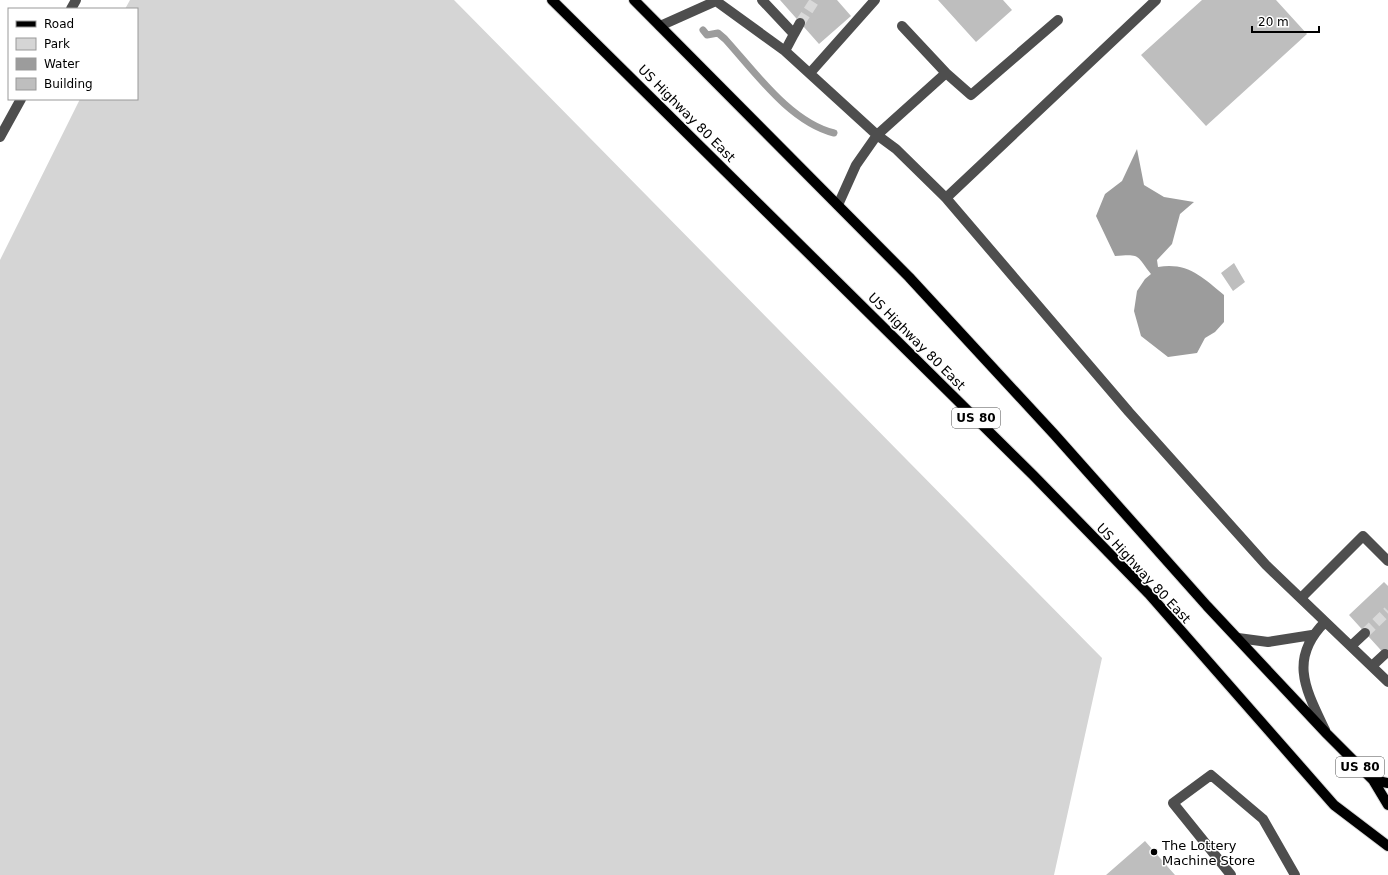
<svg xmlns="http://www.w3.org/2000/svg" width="1388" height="875" viewBox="0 0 1388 875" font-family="'DejaVu Sans',sans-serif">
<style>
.green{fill:#d5d5d5}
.water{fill:#9c9c9c}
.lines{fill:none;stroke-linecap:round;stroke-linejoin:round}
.stream{stroke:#9c9c9c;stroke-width:7}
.building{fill:#bebebe}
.minor-tunnel{stroke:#d9d9d9;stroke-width:10;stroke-dasharray:10 5;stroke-linecap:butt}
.major-casing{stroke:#dbdbdb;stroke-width:12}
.minor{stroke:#4e4e4e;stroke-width:10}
.major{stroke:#000;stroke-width:10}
.poi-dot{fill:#000;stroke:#fff;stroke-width:1.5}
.labels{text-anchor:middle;stroke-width:3;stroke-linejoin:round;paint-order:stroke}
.shield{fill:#fff;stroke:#4c4c4c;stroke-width:1}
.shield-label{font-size:12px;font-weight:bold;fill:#000}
.street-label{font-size:13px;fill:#000;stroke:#fff}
.poi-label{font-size:13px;fill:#000;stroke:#fff;text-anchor:start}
</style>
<rect width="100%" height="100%" fill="#fff"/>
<path class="green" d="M130,0H454L1102,658L1054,875H0V260L80,99H137V9H125Z"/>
<path class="water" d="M1137,149L1144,185L1164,197L1194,202L1180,214L1172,244L1157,260L1158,267C1188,262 1202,277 1224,295V322L1215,332L1205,338L1197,353L1168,357L1141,336L1134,311L1137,291L1145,279L1151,274C1136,255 1141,254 1115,256L1096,216L1105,194L1122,181Z"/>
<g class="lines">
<path class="stream" d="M703,30L707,35L718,33L725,39C755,72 790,122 834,133"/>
</g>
<path class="building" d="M780,0H837L851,16L819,44Z
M938,0H1003L1012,10L976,42Z
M1202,0H1276L1307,34L1206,126L1141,55Z
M1234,263L1245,282L1233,291L1221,273Z
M1384,582L1388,586V658L1349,615Z
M1145,841L1175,875H1106Z"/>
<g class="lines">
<path class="minor-tunnel" d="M800,23L815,0
M1365,633L1388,611"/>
<g class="major-casing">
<path id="major" d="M552,0L1033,475L1149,594L1334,805L1388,846
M634,0L909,277L1054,434L1207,606L1327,734L1373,780L1388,805
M1373,780L1388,783"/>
</g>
<path class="minor" d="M762,0L794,34L785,51
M71,9L76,0
M1058,20L971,95L946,73L877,135L896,149L946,198L1129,412L1266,565L1388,682
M660,26L716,1L785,51L877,135L856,165L838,205
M902,26L946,73
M794,34L800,23
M810,73L875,0
M0,137L21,99
M946,198L1156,0
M1301,598L1363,536L1388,561
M1325,622C1288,659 1306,690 1325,730
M1238,638L1268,642L1312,635
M1351,646L1365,633
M1372,666L1385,654
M1231,875L1173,803L1211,775L1263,819L1295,875"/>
<use href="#major" class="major"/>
</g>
<circle class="poi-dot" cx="1154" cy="852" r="4"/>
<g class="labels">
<g class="shield">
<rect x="952" y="408" width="48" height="20" rx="3"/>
<rect x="1336" y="757" width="48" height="20" rx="3"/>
</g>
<g class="shield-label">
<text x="976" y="422">US 80</text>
<text x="1360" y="771">US 80</text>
</g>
<g class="street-label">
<text transform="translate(687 113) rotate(45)" y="5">US Highway 80 East</text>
<text transform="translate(917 341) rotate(45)" y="5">US Highway 80 East</text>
<text transform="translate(1144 573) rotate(47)" y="5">US Highway 80 East</text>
</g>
<g class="poi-label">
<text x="1162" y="850">The Lottery<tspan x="1162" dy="15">Machine Store</tspan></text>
</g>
</g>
<rect x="8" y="8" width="130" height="92" fill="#ffffff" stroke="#999999"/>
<rect x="16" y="21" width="20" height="6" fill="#000000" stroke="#999999"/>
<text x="44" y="28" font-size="12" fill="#000000">Road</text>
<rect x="16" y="38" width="20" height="12" fill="#d5d5d5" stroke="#999999"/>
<text x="44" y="48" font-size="12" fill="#000000">Park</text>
<rect x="16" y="58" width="20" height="12" fill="#9c9c9c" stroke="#999999"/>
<text x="44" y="68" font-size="12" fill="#000000">Water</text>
<rect x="16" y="78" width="20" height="12" fill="#bebebe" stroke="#999999"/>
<text x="44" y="88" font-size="12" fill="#000000">Building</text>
<path d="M1252 26v6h67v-6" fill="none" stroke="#000000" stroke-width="2"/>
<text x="1258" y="26" font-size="12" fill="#000000" stroke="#ffffff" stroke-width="3" paint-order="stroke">20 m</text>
</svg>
